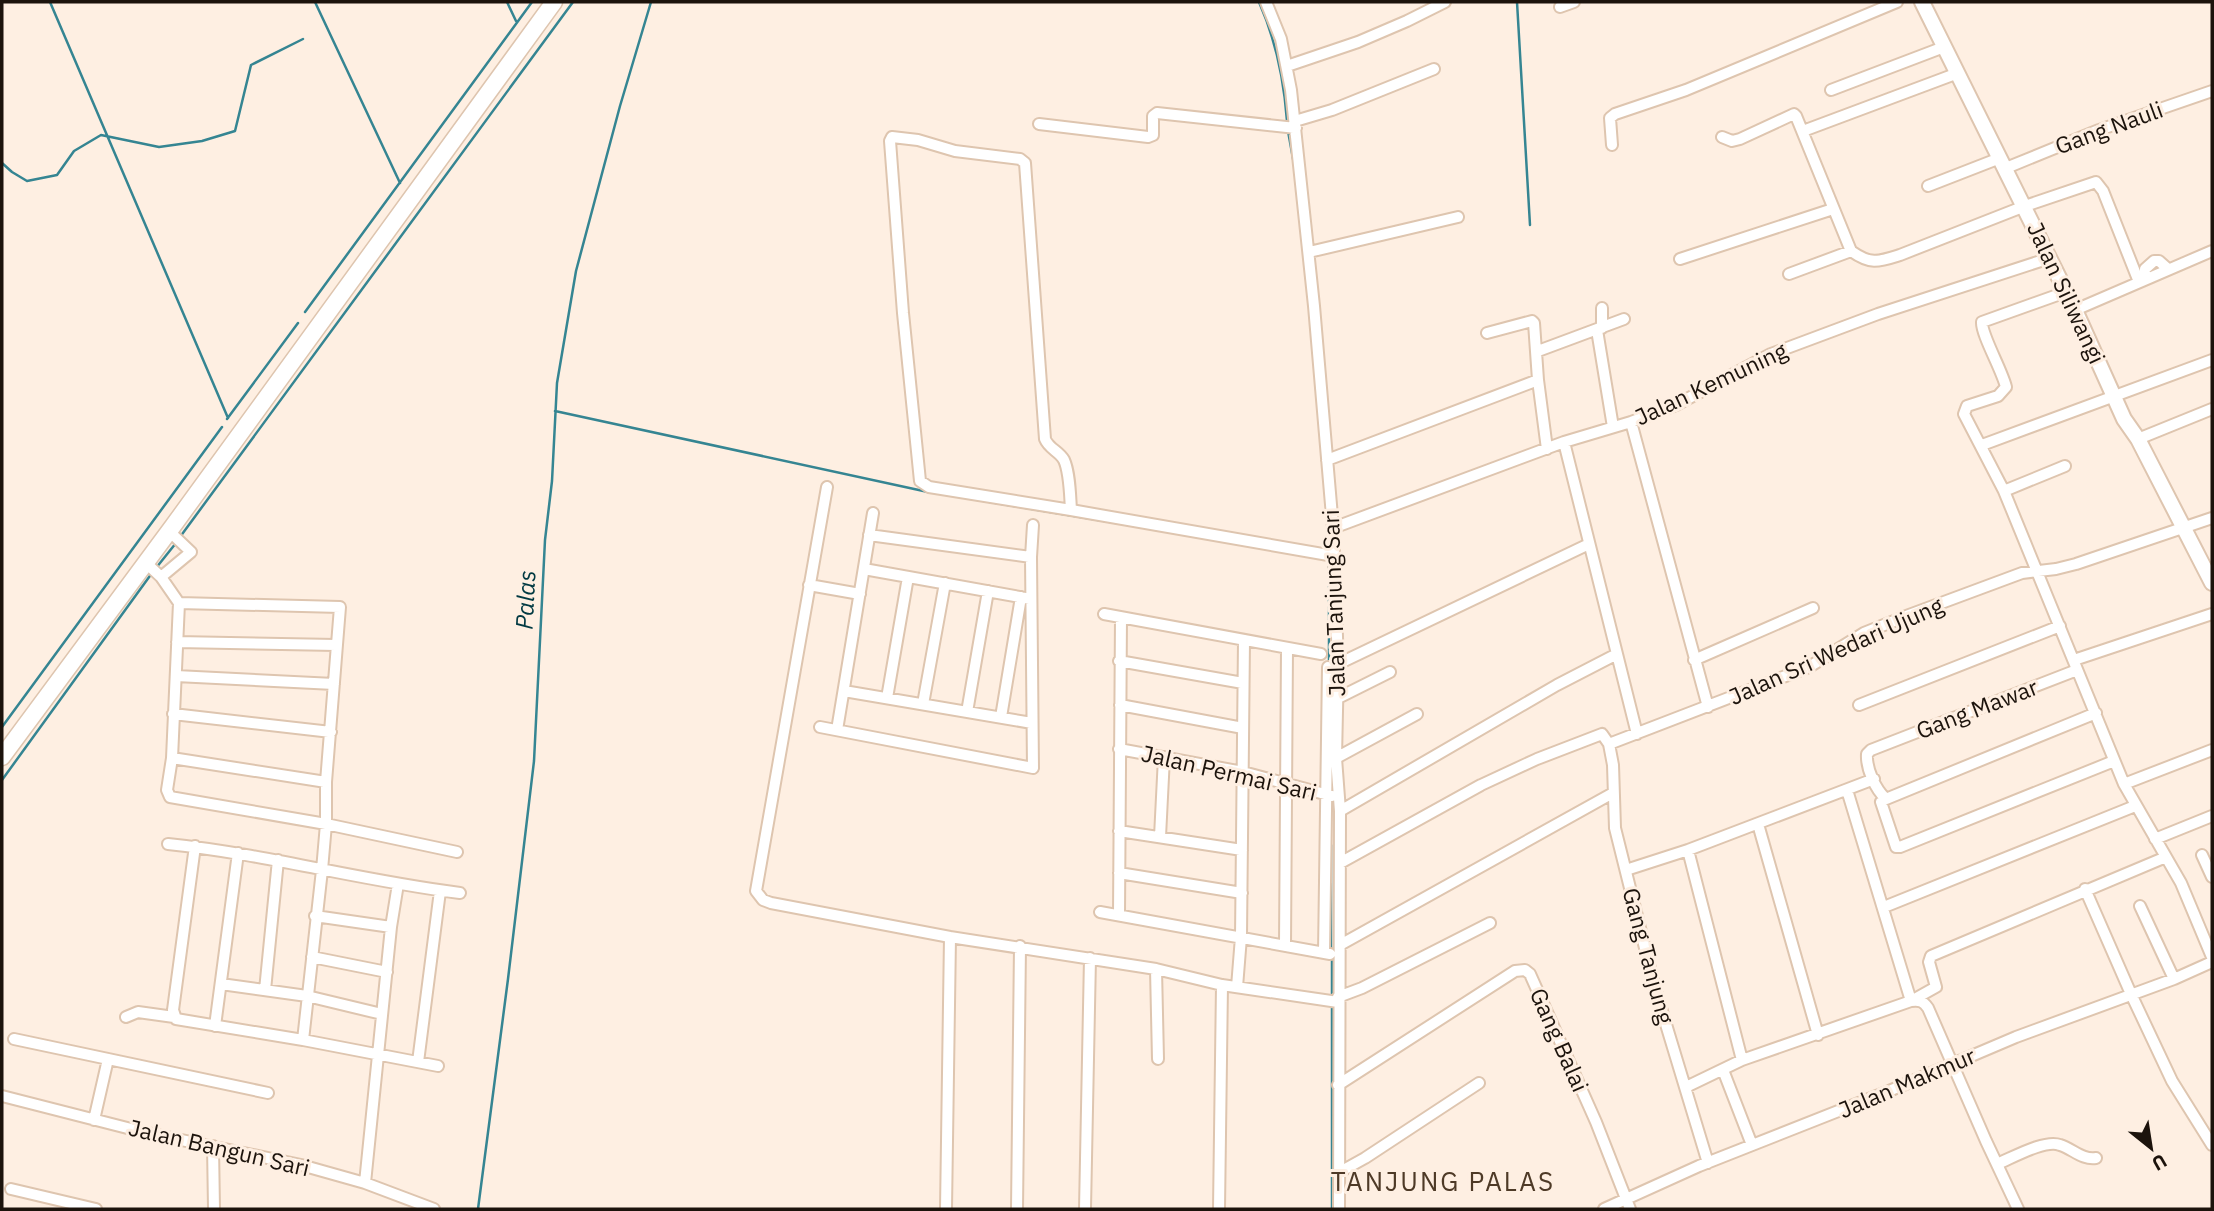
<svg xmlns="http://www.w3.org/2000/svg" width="2214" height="1211" viewBox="0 0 2214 1211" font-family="'IBM Plex Sans',sans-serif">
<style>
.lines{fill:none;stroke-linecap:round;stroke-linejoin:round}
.stream{stroke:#358592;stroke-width:2.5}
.street-casing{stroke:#dec5af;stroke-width:14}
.secondary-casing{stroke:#dec5af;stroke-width:18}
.primary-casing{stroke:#dec5af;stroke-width:19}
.street{stroke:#fff;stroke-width:10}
.secondary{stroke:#fff;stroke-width:14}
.primary{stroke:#fff;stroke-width:16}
.labels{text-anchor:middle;stroke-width:6;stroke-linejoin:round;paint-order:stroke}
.street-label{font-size:23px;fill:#1c130c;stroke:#feefe2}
.water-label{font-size:24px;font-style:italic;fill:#013942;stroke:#feefe2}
.quarter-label{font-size:26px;letter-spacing:2px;fill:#4e3a27;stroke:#feefe2}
</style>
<rect width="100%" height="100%" fill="#feefe2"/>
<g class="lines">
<path class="stream" d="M50,2L228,418
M315,2L400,183
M507,2L516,21
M1259,2C1276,40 1284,80 1287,121
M1517,2L1530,225
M1288,131L1294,164
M2,163L12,172L27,181L57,175L74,151L101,135L159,147L202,141L235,131L251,65L303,39
M305,312L532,2
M555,411L928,492
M227,419L298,323
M966,498L1146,528
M180,537L573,2
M1329,558V663
M156,568L176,543
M2,727L222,427
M2,780L152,573
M1331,845V950
M1332,957V999
M478,1209L508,979L534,761L545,540L552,481L557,383L576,271L620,106L651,2
M1332,1209V1006"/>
<g class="street-casing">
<path id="street" d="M1266,2L1281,39L1291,90L1314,306L1333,528L1338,664L1336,758L1340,811L1339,1209
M1560,7L1574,2
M1287,66L1358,42L1407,21L1445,2
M1831,90L1944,47
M1295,121L1332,110L1434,69
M1039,124L1148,137L1153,135V116L1157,113L1296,128
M1803,131L1958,73
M1722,137L1732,141L1740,139L1794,114L1796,116L1851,251C1871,265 1878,262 1900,255L2025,206L2096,182L2103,191L2139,282
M1612,145L1610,118L1615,114L1686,90L1897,2
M2006,168L2099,130L2212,91
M1928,186L2000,158
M1309,252L1458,217
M1680,259L1833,209
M1789,274L1851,251
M2145,279V269L2154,261H2159L2168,269
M2066,292L1982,322C1981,334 2002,370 2006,387L1998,396L1967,406L1964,414L2004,491L2124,784L2181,883L2212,957
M1602,308V328
M2075,310L2212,251
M1597,330L1613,427
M1487,333L1532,321L1534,323L1538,380L1547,449
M1538,351L1624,319
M1631,422L1708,707
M2138,439L2212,409
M1564,442L1637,734
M1982,445L2212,360
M1327,460L1538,380
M827,487L756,891L763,900L771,903L950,937
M2004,491L2065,466
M1071,510L929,487L920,481L903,313L890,141L892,137L918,140L955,151L1020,159L1025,163L1045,439C1049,449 1059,451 1064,460C1070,473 1070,496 1071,510L1334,556
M1333,528L1564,442L1631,422L1676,405L1771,354L1878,314L2050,258
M869,535L1031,557
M145,562L161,577L179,603L172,758L167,790L170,797L326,824L457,852
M864,569L1031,599
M161,577L191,552L169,531
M809,585L860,594
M179,603L340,607L326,782V824L322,870L303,1040
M1104,614L1321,654
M177,642L336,645
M1694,660L1813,608
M2074,660L2212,614
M1119,661L1243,683
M1338,664L1589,544
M2077,670L1871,750L1867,754C1866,768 1875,789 1886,799L2096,713
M176,676L334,684
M844,691L1032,723
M887,698L908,577
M1338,698L1390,672
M923,704L945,583
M1120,705L1243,728
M1859,705L2060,626
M967,712L988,591
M173,714L331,732
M1001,717L1021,597
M820,727L1033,768L1031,557L1033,525
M837,730L873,513
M1609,744L1809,667L1864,633L1909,615L2022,573L2056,569L2076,564L2212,518
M1119,749L1243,772L1332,796
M172,758L326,782
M1336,758L1417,714
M2124,784L2212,750
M1847,790L1911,1001
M1886,799L1881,802L1896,847H1900L2114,761
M1340,811L1557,685L1617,654
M1758,824L1818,1035
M1119,831L1242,850
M1160,837L1164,757
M2155,839L2212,816
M168,844C266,854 362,881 460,893
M195,846L173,1010L176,1019L303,1040L438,1066
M1688,850L1742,1060
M2202,855L2212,877
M1340,863L1481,785L1537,759L1602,734L1609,744L1613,765L1615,828L1655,988L1708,1163
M1626,870L1688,850L1874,779
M1119,873L1242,893
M2085,889L2131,994L2172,1081L2212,1145
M2140,906L2174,979
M1884,907L2135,806
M1100,912L1330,954
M1119,915L1121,617
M315,916L391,927
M1340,945L1613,793
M1285,946L1287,649
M1324,953L1328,667
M312,957L387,972
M1156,969L1158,1059
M221,984L307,996L382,1014
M1237,987L1241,937L1244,640
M265,990L278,860
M1338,997L1362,988L1490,923
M1911,1001C1920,1000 1923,1001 1928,1008L1986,1141L2018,1209
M126,1017L138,1012L174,1017
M215,1026L238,853
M14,1039L268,1093
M418,1062L440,891
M1723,1070L1752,1145
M1338,1085L1515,971L1525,970L1530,974L1596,1122L1630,1209
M1686,1087L1742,1060L1911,1001L1936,987L1929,962L1931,956L2166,857
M2,1096L143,1132L301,1165L365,1183L434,1209
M94,1120L108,1059
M213,1146L214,1209
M1997,1164C2012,1158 2045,1139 2060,1145C2073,1149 2082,1160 2096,1158
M1338,1173L1365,1158L1479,1083
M365,1183L391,927L398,884
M11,1189L96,1209
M946,1209L950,937L1156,969L1222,985L1338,1002
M1017,1209L1020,946
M1085,1209L1090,958
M1219,1209L1222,985
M1604,1209L1699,1166L1889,1091L2016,1037L2174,979L2212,962"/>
</g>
<g class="secondary-casing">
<path id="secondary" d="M1922,2L2075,310L2124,419L2138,439L2212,583"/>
</g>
<g class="primary-casing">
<path id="primary" d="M2,757L173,526L554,2"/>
</g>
<use href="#street" class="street"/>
<use href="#secondary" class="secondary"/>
<use href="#primary" class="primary"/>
</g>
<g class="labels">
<g class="street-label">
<text transform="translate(2109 128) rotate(-20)" y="8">Gang Nauli</text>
<text transform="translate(2066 293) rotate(65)" y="8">Jalan Siliwangi</text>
<text transform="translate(1711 384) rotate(-25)" y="8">Jalan Kemuning</text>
<text transform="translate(1334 603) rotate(-92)" y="8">Jalan Tanjung Sari</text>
<text transform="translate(1836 651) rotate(-24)" y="8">Jalan Sri Wedari Ujung</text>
<text transform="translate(1977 709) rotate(-21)" y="8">Gang Mawar</text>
<text transform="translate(1229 773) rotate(13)" y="8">Jalan Permai Sari</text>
<text transform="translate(1648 956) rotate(75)" y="8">Gang Tanjung</text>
<text transform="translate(1559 1040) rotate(66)" y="8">Gang Balai</text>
<text transform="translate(1907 1083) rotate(-23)" y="8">Jalan Makmur</text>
<text transform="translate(219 1148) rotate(13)" y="8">Jalan Bangun Sari</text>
</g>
<g class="water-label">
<text transform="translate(526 600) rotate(-87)" y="8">Palas</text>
</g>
<g class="quarter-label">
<text x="1443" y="1191">TANJUNG PALAS</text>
</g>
</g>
<rect width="2214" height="1211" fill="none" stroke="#1c130c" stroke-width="7"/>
<g transform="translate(2151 1148) rotate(150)" stroke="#feefe2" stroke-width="5" paint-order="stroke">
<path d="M0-5L12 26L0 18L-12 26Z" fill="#1c130c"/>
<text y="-10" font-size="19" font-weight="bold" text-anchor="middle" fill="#1c130c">U</text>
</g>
</svg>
